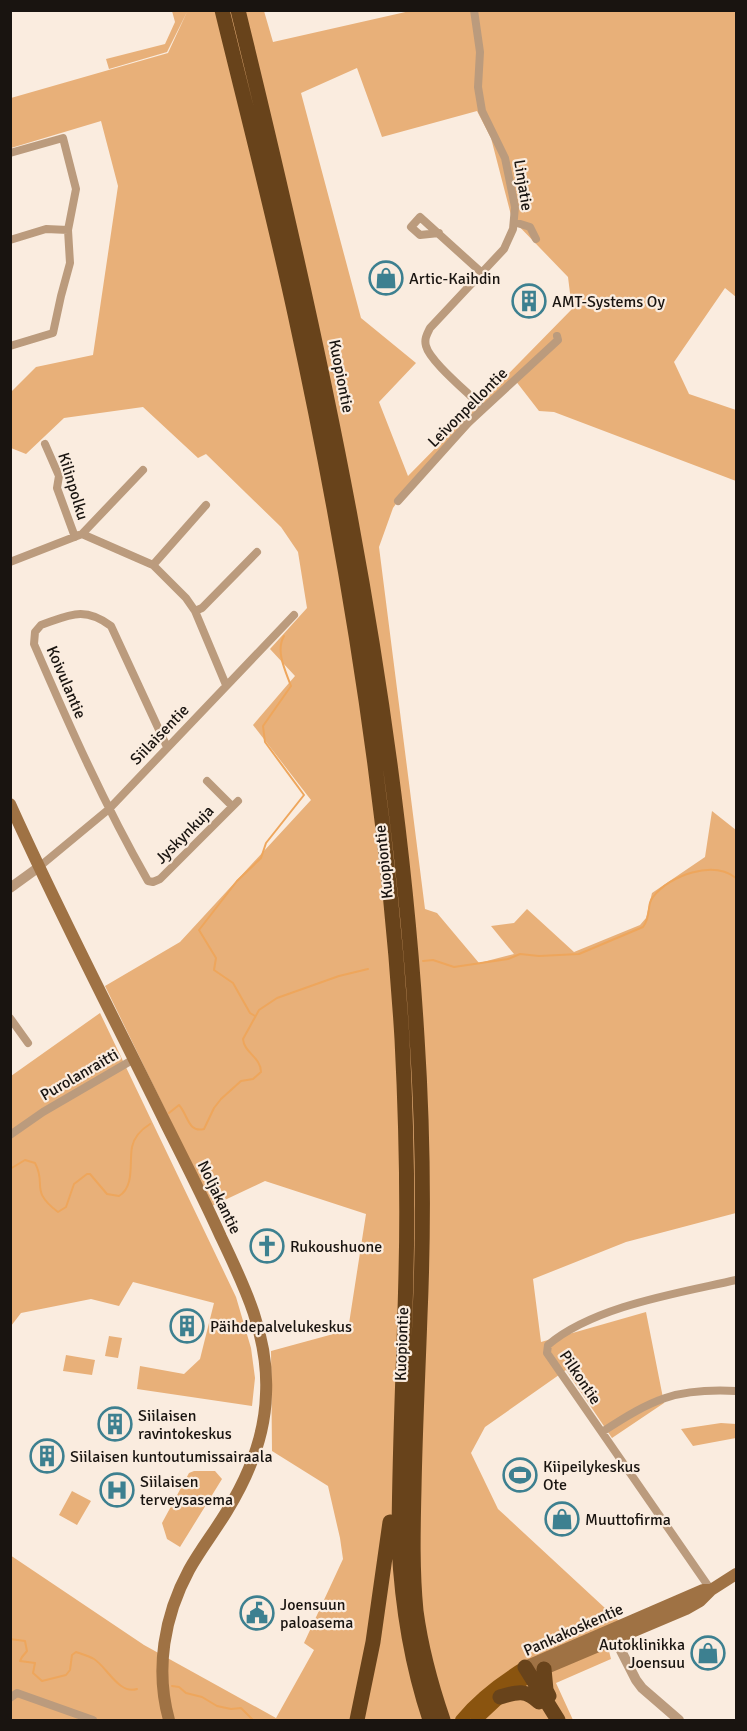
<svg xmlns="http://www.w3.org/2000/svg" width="747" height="1731" viewBox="0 0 747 1731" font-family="Signika,sans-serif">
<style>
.green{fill:#e8b079;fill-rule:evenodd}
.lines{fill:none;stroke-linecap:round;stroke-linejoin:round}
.stream{stroke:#eea65c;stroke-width:2}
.minor{stroke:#bb9b7d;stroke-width:8}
.tertiary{stroke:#bb9b7d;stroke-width:10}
.secondary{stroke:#9f7244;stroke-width:12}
.primary{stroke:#8a540f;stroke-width:12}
.motorway{stroke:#68431b;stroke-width:15}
.labels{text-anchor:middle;stroke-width:4.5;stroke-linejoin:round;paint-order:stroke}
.street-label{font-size:16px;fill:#191410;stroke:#faecdf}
.poi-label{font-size:16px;fill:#191410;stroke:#faecdf;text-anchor:start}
</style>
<rect width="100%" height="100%" fill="#faecdf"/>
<path class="green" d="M172,11H264L273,42L410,11H736V297L725,288L674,362L689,394L736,410V481L554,412L539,411L515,380L398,501L393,508L379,547L425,909L437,913L479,963L514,954L491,926L514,923L527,909L574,952L640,925L646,918L652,893L705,857L712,811L736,830V1213L626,1242L533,1279L541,1342L646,1312L664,1403L612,1438L566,1370L485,1427L471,1453L498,1509L619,1621L603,1628L611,1659L556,1683L573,1720H11L10,1555L144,1645L276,1718L314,1650L304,1643L343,1559L340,1538L328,1486L272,1451L271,1351L348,1330L366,1214L265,1181L212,1206L105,986L180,942L311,800L253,725L295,676L270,649L307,608L298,552L281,527L206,454L198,458L143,407L64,418L26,454L11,448V392L36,367L93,355L118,186L101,121L11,148V98L168,53L187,12L167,52L109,69L106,59L165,44L175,22ZM357,68L382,137L477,111L491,138L512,219L568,277L572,309L408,476L379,402L416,363L361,318L301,93Z
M100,1013L236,1297L251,1348L255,1378L252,1406L137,1389L140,1366L184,1374L200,1359L214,1303L133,1282L119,1306L91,1299L21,1313L11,1326V1076Z
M109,1336L122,1338L118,1358L105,1356Z
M66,1355L95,1360L92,1375L63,1371Z
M721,1423L736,1424V1438L693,1446L681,1429Z
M194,1471H215L222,1479L180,1547L167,1539L162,1523L189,1473Z
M72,1491L91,1501L77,1525L59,1515Z"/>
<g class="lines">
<path class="stream" d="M423,961L433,960L454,967L508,959L520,954L539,956L579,954L643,927C652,915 646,905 653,897C670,875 713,860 736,878
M255,1016L250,1013L233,983L214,970L216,958L199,930L237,881L261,858L266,843L304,795L265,742L263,726L291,686C286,672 275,651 284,636
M169,1113L179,1105C188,1115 188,1133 204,1129L214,1108L221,1099L241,1081L253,1079L261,1072C261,1057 244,1053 243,1039L259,1010L277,998L339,976L368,969
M10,1169L25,1160L35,1163C47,1185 29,1190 58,1212L66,1207L74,1184L87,1174H90L107,1194L119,1196C135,1186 129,1162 132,1147C134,1137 142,1129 150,1124
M10,1639L25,1641L27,1651L22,1657L20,1661L35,1663L33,1673L42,1681L66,1675L70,1670L72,1655L76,1652C82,1654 89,1656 94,1659C107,1667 119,1695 137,1689
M172,1686L179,1687L186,1693L202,1697L217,1706L231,1709L241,1708L253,1720"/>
<path class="minor" d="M474,10L480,52L478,87L482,111L505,158L515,207L513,229L504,249L430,328C427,334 424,339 426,346C430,362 470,394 483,408
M10,153L63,138L76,189L68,230L70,263L61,296L53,333L10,346
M514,222L530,227L536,239
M439,233L420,235L411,227L420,217L482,273
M10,240L46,229L68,230
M45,444L59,476L57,488L75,537
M398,501L468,423L558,340L557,336
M82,534L143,470
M10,562L82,534L153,565L186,598L195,611L226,685
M153,565L206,505
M195,611L202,608L257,552
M167,747L111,626C84,606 70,615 41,625L35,632L34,644C69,725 104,804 148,881L153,882L160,879L238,801
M207,781L232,806
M39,867L109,809L294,615
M10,1018L28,1043
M10,1135L43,1112L134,1059
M602,1432C653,1399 675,1388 736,1391
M711,1590L547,1353L548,1345C594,1306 679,1293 736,1280
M10,1698L17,1693L93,1720"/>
<path class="tertiary" d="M10,888L39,867
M611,1631L636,1680L642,1688L679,1720"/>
<path class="secondary" d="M10,804C59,913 114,1018 166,1124C185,1162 204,1199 221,1237C245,1287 269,1337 266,1394C265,1437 249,1475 227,1511C215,1531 200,1550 189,1570C164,1616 155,1670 169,1720
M525,1667L703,1590H711
M537,1672L686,1609L700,1601L711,1590L736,1574"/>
<path class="primary" d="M461,1720C478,1699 502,1681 525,1667
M476,1720L510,1688L531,1676"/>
<path class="motorway" d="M222,10C247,112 273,212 295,314C347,553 387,795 402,1039C406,1117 408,1195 406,1273C404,1364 399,1455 399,1546C402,1606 411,1663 430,1720
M238,10C321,348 396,689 417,1037C423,1129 424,1223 420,1315C418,1373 415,1431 414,1489C413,1530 412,1570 416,1611C421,1648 431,1685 443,1720
M525,1667L558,1720
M544,1669L546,1690L549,1696
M500,1697C517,1692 525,1689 539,1702
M357,1720L373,1642L390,1522"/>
</g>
<defs>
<g id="shop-ring" transform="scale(1.725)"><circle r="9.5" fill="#faecdf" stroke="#3d8090" stroke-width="1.5"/><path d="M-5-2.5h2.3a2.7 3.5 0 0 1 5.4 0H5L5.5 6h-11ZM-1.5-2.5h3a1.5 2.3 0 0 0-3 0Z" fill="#3d8090"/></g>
<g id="building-ring" transform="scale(1.725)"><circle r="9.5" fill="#faecdf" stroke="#3d8090" stroke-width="1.5"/><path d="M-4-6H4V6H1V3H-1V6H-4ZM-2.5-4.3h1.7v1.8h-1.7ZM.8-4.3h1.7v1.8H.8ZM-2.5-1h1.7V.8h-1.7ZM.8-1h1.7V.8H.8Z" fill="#3d8090"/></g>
<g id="church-ring" transform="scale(1.725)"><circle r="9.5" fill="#faecdf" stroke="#3d8090" stroke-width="1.5"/><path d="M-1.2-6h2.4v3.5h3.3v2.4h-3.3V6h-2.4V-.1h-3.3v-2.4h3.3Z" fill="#3d8090"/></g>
<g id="stadium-ring" transform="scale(1.725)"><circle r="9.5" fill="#faecdf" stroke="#3d8090" stroke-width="1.5"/><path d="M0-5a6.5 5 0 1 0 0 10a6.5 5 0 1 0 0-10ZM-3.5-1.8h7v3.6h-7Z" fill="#3d8090"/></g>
<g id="hospital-ring" transform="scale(1.725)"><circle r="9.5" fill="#faecdf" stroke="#3d8090" stroke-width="1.5"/><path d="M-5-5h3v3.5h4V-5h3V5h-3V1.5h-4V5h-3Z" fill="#3d8090"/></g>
<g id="civic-ring" transform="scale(1.725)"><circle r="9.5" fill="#faecdf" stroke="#3d8090" stroke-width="1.5"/><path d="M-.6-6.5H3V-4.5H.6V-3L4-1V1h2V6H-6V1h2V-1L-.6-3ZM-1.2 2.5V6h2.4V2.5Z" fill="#3d8090"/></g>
</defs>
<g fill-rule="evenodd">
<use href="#shop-ring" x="386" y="278"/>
<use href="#building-ring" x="529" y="301"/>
<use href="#church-ring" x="267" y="1246"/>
<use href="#building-ring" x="187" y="1326"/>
<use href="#building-ring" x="115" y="1424"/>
<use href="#building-ring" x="47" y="1456"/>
<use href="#stadium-ring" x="520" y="1475"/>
<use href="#hospital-ring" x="117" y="1490"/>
<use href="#shop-ring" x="562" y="1519"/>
<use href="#civic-ring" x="257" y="1613"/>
<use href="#shop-ring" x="708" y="1653"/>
</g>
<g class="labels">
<g class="street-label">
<text transform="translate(524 185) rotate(81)" y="6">Linjatie</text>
<text transform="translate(342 376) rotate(79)" y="6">Kuopiontie</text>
<text transform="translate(467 407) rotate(-45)" y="6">Leivonpellontie</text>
<text transform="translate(74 486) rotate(73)" y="6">Kilinpolku</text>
<text transform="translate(67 682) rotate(67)" y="6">Koivulantie</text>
<text transform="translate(159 734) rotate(-46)" y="6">Siilaisentie</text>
<text transform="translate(184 834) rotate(-45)" y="6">Jyskynkuja</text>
<text transform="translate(383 862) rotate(-96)" y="6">Kuopiontie</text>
<text transform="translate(79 1074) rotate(-30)" y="6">Purolanraitti</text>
<text transform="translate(220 1197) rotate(64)" y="6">Noljakantie</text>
<text transform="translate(401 1344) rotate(-88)" y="6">Kuopiontie</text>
<text transform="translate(581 1377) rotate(56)" y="6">Pilkontie</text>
<text transform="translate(573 1629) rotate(-24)" y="6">Pankakoskentie</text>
</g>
<g class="poi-label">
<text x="409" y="284">Artic-Kaihdin</text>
<text x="552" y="307">AMT-Systems Oy</text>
<text x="290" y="1252">Rukoushuone</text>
<text x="210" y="1332">Päihdepalvelukeskus</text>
<text x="138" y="1421">Siilaisen<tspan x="138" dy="18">ravintokeskus</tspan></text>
<text x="70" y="1462">Siilaisen kuntoutumissairaala</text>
<text x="543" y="1472">Kiipeilykeskus<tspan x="543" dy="18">Ote</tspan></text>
<text x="140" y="1487">Siilaisen<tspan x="140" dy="18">terveysasema</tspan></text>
<text x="585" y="1525">Muuttofirma</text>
<text x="280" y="1610">Joensuun<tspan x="280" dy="18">paloasema</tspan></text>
<text x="685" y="1650" text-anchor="end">Autoklinikka<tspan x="685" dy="18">Joensuu</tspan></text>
</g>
</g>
<rect width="747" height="1731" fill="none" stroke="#191410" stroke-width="24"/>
</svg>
